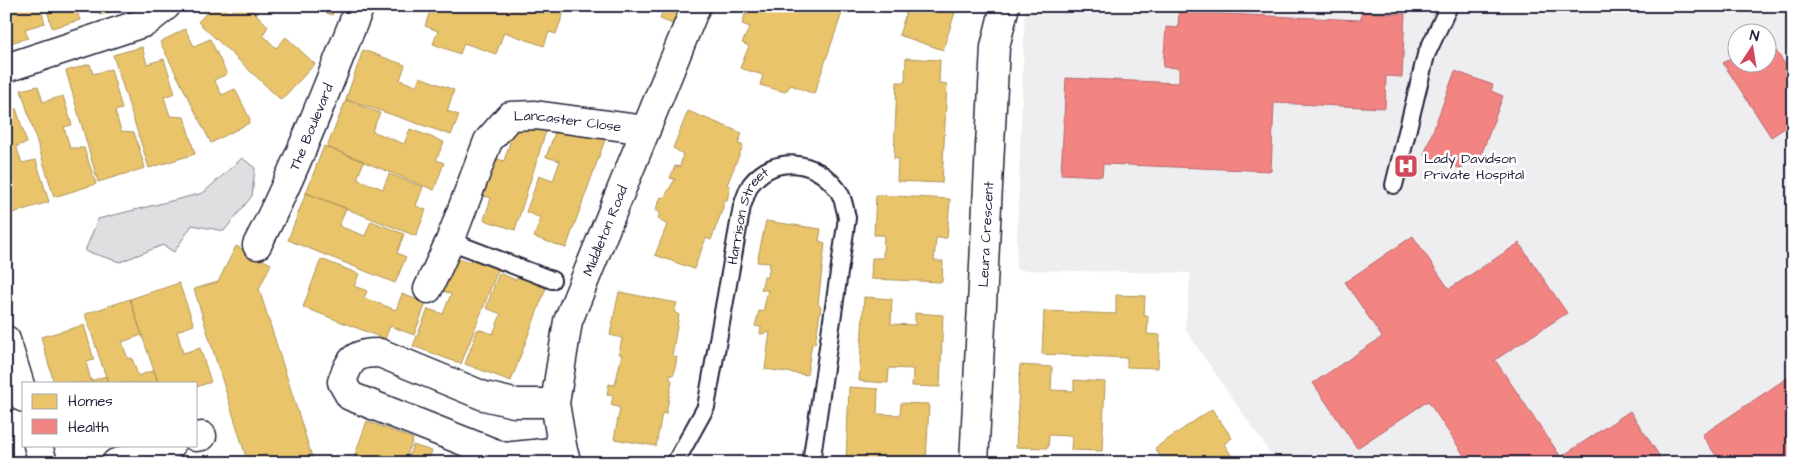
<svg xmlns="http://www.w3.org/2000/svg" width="1799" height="469" viewBox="0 0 1799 469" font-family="'Architects Daughter',sans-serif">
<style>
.built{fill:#eeeef1;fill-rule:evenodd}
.green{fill:#dfdfe2;stroke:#80808e}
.homes{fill:#e9c46a;stroke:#ad935c}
.health{fill:#f28482;stroke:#b4676d}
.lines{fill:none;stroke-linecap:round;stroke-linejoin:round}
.lane-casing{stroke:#22223b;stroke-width:20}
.street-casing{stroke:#22223b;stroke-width:31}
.lane{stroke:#fff;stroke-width:16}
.street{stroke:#fff;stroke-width:28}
.labels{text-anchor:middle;stroke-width:5;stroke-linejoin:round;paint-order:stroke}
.street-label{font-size:14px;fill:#22223b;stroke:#fff}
.poi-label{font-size:14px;fill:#22223b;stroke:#fff;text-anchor:start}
</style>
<rect width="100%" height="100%" fill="#fff"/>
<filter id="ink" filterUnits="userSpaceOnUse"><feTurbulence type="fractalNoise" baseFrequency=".02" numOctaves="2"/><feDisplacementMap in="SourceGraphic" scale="10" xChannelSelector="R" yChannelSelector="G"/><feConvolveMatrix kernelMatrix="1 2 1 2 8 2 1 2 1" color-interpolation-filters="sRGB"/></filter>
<g filter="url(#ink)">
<path class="built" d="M1025,6H1793V463H1277L1185,329L1191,273L1016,270ZM1736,32H1766V62H1736Z"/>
<path class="green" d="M242,158L255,168L252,196L224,231L192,225L174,252L163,245L120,262L85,251L98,219L203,193Z"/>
<path class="homes" d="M6,6H40L45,23L25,29L28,38L6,44Z
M46,6H75L80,20L52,28Z
M97,6H130L100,15Z
M213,6H223L230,13L237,6H248L268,26L263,35L276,48L286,37L315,64L281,100L198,22Z
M308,6H335L332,15Z
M427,6H566L556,34L549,32L544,46L504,32L496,54L464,43L460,54L433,44L438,31L425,26L431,8Z
M664,6L678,11L673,24L660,19Z
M748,6H851L849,11L843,10L814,94L791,85L785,92L760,85L763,75L740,68L749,46L742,43L750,27L742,24Z
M904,6H957L943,50L899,35L906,13L902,12Z
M185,29L194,46L210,39L227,74L214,80L222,95L235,89L250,119L249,123L211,143L160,42Z
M142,47L147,64L164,59L175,93L164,97L170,116L184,117L195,154L149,168L113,55Z
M363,50L405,65L400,80L416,86L420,77L454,90L447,111L459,115L451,135L346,99Z
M906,58L940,60L939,83L947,84L942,183L897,181L898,158L894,159L897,82H905Z
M90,64L93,74L111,69L122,109L115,111L121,131L134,132L145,168L98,182L66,71Z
M38,86L43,102L63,96L72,125L64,127L70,148H84L96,184L54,197L21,90Z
M346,100L380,113L372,131L404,144L410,129L444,142L436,160L444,163L434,190L327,147Z
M16,108L27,143L16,146L22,163L36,160L49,202L6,215V111Z
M688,111L742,133L738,144L743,145L727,185L730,186L727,201L723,199V208L711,240L706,238L694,269L655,255L667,225L658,219L660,211H655L661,197L664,198L675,179L670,178L675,166L680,167L683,154L673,148Z
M520,121H549L515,230L484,220L491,198L477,194L489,156L504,161L510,142L496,138Z
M559,121L606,137L566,248L534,237L541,218L526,212L539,176L553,181L560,161L546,157Z
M324,146L364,161L357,179L383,189L389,174L423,187L416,206L426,210L416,236L306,193Z
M306,193L346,208L339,226L365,236L371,221L404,234L397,253L406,257L395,283L288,240Z
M876,195L950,199L947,238H936L934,261H943L942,282L871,279L872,258H883L884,235H874Z
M766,221L821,229L819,241L825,243L818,304L821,307L815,344L812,343L807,375L765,369L770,332L760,334L761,327L755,326L759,311L763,312L768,290H761L764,277H768L770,263L757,262Z
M236,246L271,264L259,289L314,463H248L194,289L218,282Z
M474,251L501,262L461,364L413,346L428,309L443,314L451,294L438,289L452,255L470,262Z
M321,259L359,274L354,286L367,291L364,298L396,310L402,294L426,303L414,335L390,326L385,339L303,307Z
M520,269L549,280L511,381L465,364L478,329L493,334L501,314L486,308L499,273L516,280Z
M179,283L194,325L177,331L183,353L200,348L211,382L196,387V383H158L130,299Z
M619,292L677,303L674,312L679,315L672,356L677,357L674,374L669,376L672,381L666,414L662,413L656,446L614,439L620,408L611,405L613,396L607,395L609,384L615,385L622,354H619L622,338L610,335Z
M1116,295L1145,296L1144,316H1148L1147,334L1160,335L1158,368L1127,367V358L1042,354L1044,311L1116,314Z
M864,297L892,299L891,324L915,325V313L943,315L940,387L912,386L913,369L889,368L888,383L859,381Z
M130,299L142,335L122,342L128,359L132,358L138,376L154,370L158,383H108L85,314Z
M84,325L94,360L86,362L91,381L106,376L108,383H54L41,337Z
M1020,365L1052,367L1051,390L1074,391V380L1105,382L1102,451L1071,450L1072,436L1049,435L1048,448L1016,447Z
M849,387L878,389L877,414L900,415L901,403L929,404L926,463H898V458L875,457V463H846Z
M1212,409L1232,438L1224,444L1235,461L1243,456L1248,463H1165L1155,448Z
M367,421L413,439L404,463H352Z
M413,445L432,451L428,461L435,463H406Z
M1015,455L1047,456V463H1014Z
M213,457L217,463H192Z"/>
<path class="health" d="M1179,12L1361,20V12L1405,14L1402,77L1386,76L1385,108L1274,103L1271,171L1103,164L1102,176L1061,174L1066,78L1179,83V68L1163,67L1166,27L1178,28Z
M1766,36L1793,76V123L1771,137L1723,63L1736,54V62H1766Z
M1455,71L1493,85L1491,91L1503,96L1480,158L1468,153L1462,169L1424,155Z
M1413,236L1449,289L1519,243L1567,313L1495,360L1561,457L1630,411L1664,463H1469L1428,401L1357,448L1313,383L1382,337L1345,282Z
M1793,374V463H1721L1702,435Z"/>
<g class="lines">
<g class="lane-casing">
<g id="lane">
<path d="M1394,185L1426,55L1449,6"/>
<path d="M450,241L552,280"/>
<path id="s1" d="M675,463L706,407L742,206C745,199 747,190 751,184C775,154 815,160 837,189C843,196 845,209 847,218L811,463"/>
</g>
</g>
<g class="street-casing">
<g id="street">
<path d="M6,68L146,22L166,6"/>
<path id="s2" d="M257,245C297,168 327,87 360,6"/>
<path id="s3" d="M428,289L450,241L488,141L510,116L535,115L646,130"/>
<path d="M6,340L24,398"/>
<path d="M555,403H514L484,396L380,353C355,353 350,358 342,382L350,396L504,457L563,451"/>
<path d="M196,437L202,436"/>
<path d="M38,445L43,463"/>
<path d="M116,463L171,445"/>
<path id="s4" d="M567,463L563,451L555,403L568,321L696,6"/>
<path id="s5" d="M974,463L995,47L1005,6"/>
</g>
</g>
<use href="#lane" class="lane"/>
<use href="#street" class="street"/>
</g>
</g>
<defs>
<g id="hospital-square" transform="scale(1.25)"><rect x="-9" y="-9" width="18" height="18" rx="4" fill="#d1495b" stroke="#fff"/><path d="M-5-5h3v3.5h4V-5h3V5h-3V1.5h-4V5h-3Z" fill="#fff"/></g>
</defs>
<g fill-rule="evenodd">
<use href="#hospital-square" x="1406" y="166"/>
</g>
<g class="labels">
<g class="street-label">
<text dy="5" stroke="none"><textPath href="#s3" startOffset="251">Lancaster Close</textPath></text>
<text dy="5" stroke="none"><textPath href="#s2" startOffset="130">The Boulevard</textPath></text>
<text dy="5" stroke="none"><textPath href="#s1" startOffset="261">Harrison Street</textPath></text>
<text dy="5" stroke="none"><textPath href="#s4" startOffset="242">Middleton Road</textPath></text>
<text dy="5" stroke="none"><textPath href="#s5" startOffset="229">Leura Crescent</textPath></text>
</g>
<g class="poi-label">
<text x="1424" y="163">Lady Davidson<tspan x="1424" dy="16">Private Hospital</tspan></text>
</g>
</g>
<rect width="1799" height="469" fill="none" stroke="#fff" stroke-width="25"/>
<rect x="12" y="12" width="1774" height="444" fill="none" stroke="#22223b" stroke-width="2" filter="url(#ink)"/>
<rect x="22" y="382" width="175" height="65" fill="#ffffff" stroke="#a7a7b1"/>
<rect x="32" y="394" width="25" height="15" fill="#e9c46a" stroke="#a7a7b1"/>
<text x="68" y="406" font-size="15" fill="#22223b">Homes</text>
<rect x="32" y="419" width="25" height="15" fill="#f28482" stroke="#a7a7b1"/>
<text x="68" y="432" font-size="15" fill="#22223b">Health</text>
<g transform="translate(1752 48) rotate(12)"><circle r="24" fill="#ffffff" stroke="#a7a7b1"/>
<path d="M0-4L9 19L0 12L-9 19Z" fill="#d1495b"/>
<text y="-8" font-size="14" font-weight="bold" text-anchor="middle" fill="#22223b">N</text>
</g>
</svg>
